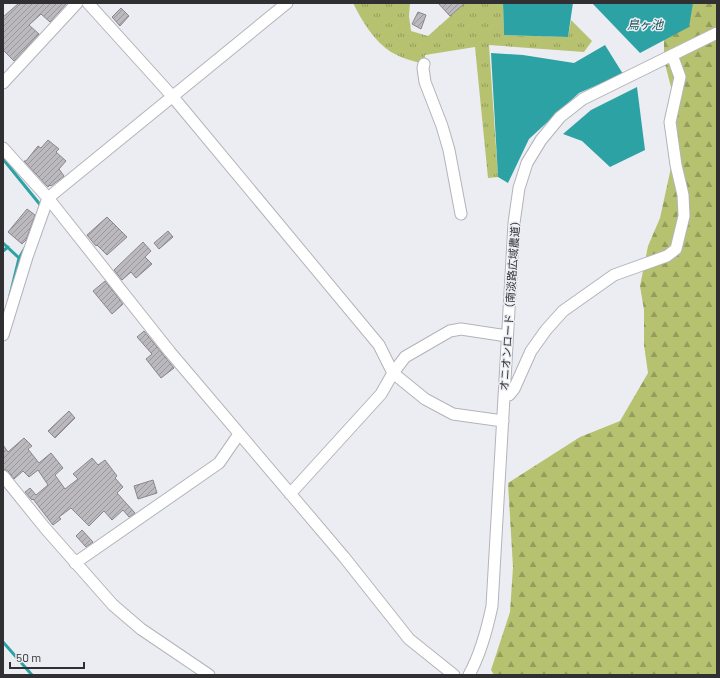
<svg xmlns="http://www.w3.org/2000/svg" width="720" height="678" viewBox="0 0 720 678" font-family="Barlow,'Noto Sans JP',sans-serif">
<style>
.grass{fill:url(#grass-tufts)}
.forest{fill:url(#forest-firs)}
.water{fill:#2da2a4}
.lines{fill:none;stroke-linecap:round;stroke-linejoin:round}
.stream{stroke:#2da2a4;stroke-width:3}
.building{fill:url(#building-hatch);stroke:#88868b}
.minor-casing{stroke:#b3b4b9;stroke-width:13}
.minor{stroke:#fff;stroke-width:11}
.labels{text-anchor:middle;stroke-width:3;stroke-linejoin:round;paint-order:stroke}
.street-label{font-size:11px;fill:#303033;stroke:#ecedf3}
.water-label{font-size:12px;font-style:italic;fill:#105253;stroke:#ecedf3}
</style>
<defs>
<pattern id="grass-tufts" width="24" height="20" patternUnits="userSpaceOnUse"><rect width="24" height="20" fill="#b6c26f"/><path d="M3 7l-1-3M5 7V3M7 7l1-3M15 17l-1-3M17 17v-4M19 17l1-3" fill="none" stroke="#949e5c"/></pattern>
<pattern id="forest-firs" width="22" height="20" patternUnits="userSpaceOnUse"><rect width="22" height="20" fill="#b6c26f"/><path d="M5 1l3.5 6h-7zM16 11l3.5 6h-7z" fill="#949e5c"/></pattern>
<pattern id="building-hatch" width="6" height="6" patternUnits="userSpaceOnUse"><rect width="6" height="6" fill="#bbb9be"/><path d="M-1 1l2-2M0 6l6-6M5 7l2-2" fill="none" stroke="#98979b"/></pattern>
</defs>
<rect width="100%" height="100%" fill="#ecedf3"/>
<path class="grass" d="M353,3H410L409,16L411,31L428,36L465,3H503L504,35L568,37L571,20L592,41L584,52L489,45L498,177L488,178L475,47L425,55L424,64C413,61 401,58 391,52C374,41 362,21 353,3Z"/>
<path class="forest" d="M688,3H717V675H494L491,670L510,612L513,567L508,483L580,437L620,421L648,373L644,345V310L640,286L648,246L660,218L672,163V91L664,60V40Z"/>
<path class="water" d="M503,3H573L568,37L504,35Z
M592,3H693L689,27L640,53Z
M605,45L623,74L579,93L529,139L508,183L498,177L491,53L523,55L574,63Z
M637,87L645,150L610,167L582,141L563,134L591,110Z"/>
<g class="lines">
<path class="stream" d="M3,159L42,207
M3,243L19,258
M3,251L8,247
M10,295L19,258L25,248
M3,642L32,675"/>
</g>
<path class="building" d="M19,3H67L50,22L41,14L29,25L39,34L14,61L3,50V17Z
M438,3H465L450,16Z
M121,8L129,16L120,26L112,17Z
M418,12L426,15L421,29L412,24Z
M48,140L59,149L56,152L66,161L59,169L64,176L51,186L50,185L48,187L24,161H26L38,146L41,148Z
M27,209L35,215L26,240L22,244L8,232Z
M107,217L127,237L107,255L97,245L96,246L87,235Z
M168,231L173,237L159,249L154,243Z
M143,242L151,251L145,257L152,264L136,278L131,272L122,280L114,270Z
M105,281L123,304L112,314L93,291Z
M144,331L174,368L161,378L146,359L152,354L137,337Z
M69,411L75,418L55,438L48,431Z
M24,438L32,446L28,449L39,463L51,453L63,468L55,475L65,489L78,479L73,474L92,458L98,465L105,460L117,476L115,478L123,487L117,493L135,513L129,517L123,510L112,520L104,511L89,526L71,508L59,517L61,519L53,525L33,499L32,500L25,492L30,488L36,495L48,485L38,470L29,477L23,471L14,479L8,471L3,469V445L8,452Z
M153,480L157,493L138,499L134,486Z
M82,530L93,542L86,547L76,536Z"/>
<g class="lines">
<g class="minor-casing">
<path id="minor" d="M88,3L173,97L379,345L393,373L425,399L453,414L503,421
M424,64L423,68L425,82L442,126L449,150L461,214
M3,83L77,3
M3,148L48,198L170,352L344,557L409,639L454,675
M3,335L27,257L48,198L287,3
M504,395H509L514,389L531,351L546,330L563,311L614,275L667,256L676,249L684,216L683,195L676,165L670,122L680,77L672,55
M3,476L45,528L113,605L141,629L209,675
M290,494L381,394L393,373L405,357L450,331L461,329L507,336
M75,563L219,463L239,434
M469,675C481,653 487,630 492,606L514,223L519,188L527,163L541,140L560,117L583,99L717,33"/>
</g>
<use href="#minor" class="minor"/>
</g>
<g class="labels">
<g class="street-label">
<text transform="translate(510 303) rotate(-86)" y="4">オニオンロード（南淡路広域農道）</text>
</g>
<g class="water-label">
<text x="645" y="29">鳥ヶ池</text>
</g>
</g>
<rect width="720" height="678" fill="none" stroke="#303033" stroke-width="8"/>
<path d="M10 662v6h74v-6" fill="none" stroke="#303033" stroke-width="2"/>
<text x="16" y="662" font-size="12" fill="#303033" stroke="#ecedf3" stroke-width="3" paint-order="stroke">50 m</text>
</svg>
